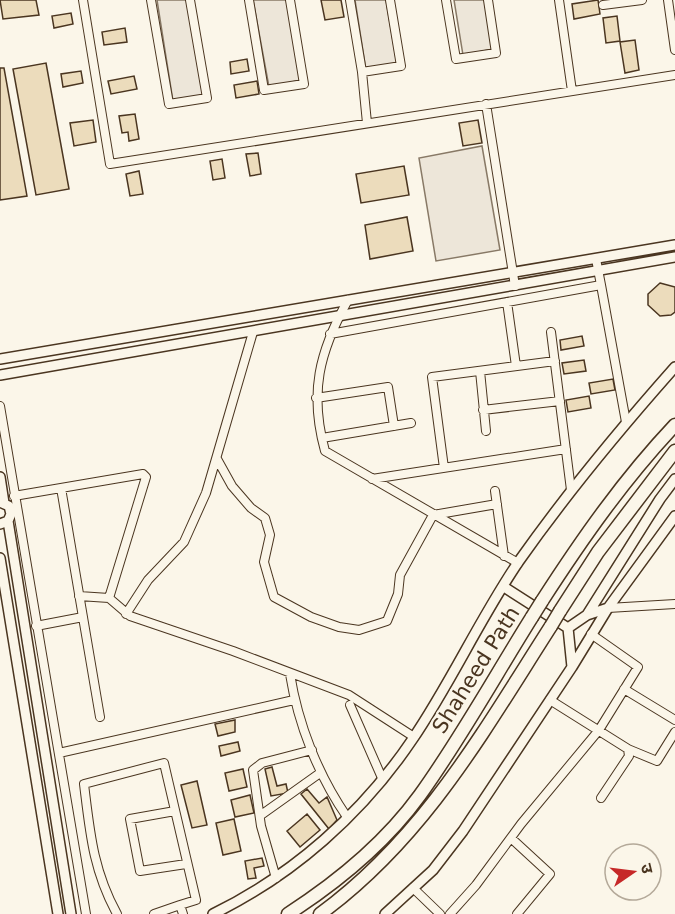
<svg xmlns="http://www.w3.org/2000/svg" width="675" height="914" viewBox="0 0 675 914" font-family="'DejaVu Sans','Noto Sans Devanagari',sans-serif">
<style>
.green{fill:#ede6d9;stroke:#887966;stroke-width:1.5}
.building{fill:#ecdcbc;stroke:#4a3520;stroke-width:1.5}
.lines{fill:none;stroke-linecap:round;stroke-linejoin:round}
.minor-casing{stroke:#4a3520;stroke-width:10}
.tertiary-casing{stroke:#4a3520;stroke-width:12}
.trunk-casing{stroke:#4a3520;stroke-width:15}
.minor{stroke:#fbf6e9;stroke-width:8}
.tertiary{stroke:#fbf6e9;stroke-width:9}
.trunk{stroke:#fbf6e9;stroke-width:12}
.trunk-bridge-casing{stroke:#4a3520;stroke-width:15;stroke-linecap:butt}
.trunk-bridge{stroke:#fbf6e9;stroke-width:12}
.labels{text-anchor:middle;stroke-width:4.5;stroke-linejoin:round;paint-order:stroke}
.street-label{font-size:21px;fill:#4a3520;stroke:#fbf6e9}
</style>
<rect width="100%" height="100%" fill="#fbf6e9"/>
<path class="green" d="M157,0H187L203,96L173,101Z
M253,0H287L301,80L269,87Z
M355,0H386L397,64L366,70Z
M454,0H486L493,49L463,55Z
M482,146L500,250L436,261L419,158Z"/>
<path class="building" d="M0,0H36L39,15L3,19Z
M321,0H341L344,17L325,20Z
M598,0L600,14L574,19L572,4Z
M71,13L73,24L54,28L52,16Z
M617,16L620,41L606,43L603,18Z
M125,28L127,42L104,45L102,32Z
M635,40L639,70L625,73L620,42Z
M247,59L249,71L231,74L230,62Z
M46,63L69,189L36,195L13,69Z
M0,68H4L27,196L0,200Z
M81,71L83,83L63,87L61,74Z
M134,76L137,89L111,94L108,81Z
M257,81L259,94L236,98L234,85Z
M135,114L139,139L129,141L128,132L122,133L119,116Z
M93,120L96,142L74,146L70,123Z
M478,120L482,143L463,146L459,123Z
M258,153L261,174L250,176L246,154Z
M222,159L225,178L213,180L210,161Z
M404,166L409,195L361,203L356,174Z
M139,171L143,194L130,196L126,174Z
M407,217L413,251L370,259L365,225Z
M660,283L675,287V312L671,315L660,316L648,305V294Z
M582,336L584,346L561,350L560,340Z
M584,360L586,371L564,374L562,363Z
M613,379L615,390L591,394L589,383Z
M589,396L591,408L568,412L566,400Z
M235,720V732L218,736L215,724Z
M238,742L240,751L221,756L219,746Z
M272,767L277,786L286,784L288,793L271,796L265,769Z
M243,769L247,787L229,791L225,773Z
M197,781L207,825L192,828L181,785Z
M307,789L319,803L327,797L337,820L329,829L301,794Z
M250,795L254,813L235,817L231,800Z
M307,814L320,830L300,847L287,831Z
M234,819L241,851L223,855L216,823Z
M262,858L264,866L254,868L256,878L248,879L245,861Z"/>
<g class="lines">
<g class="minor-casing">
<path id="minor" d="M83,0L110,164L675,75
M151,0L169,104L207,98L190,0
M249,0L264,90L304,84L290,0
M350,0L362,72L401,66L390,0
M446,0L456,59L496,53L488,0
M559,0L572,91
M668,0L675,50
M603,5L642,0
M362,72L367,123
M486,104L515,286
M596,259L601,285
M348,300C319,352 309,393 325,451L518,563
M507,302L516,366
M551,332L571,490
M330,334L601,285L626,422
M480,371L486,431
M316,398L388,387L394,426
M0,406L86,914
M483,410L560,401
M322,438L411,423
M217,459L232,486L251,508L265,518L270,535L264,562L274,597L311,617L339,627L359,630L387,621L398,594L400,575L433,515L497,504
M444,468L432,377L555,361
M372,479L566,449
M61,488L100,717
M495,491L504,556
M14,496L143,474L146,477L109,598
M79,596L109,598L130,616L233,651L349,695L414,737
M608,608L675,604
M126,614L148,580L184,542L206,493L253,332
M36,626L83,617
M290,674C298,724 318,775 347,817
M624,689L675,720
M550,700L628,749L629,756L601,798
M350,705L382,778
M628,749L657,761L675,732
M59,753L294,700
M175,811L130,819L140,871L186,864
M261,815L320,773
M512,839L550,874L517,914
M276,878L261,826L253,770L262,763L312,750
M413,888L440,914
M117,914C93,870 90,833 84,784L164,763L196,900L180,905L183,914
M154,914L180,905
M450,914L476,885L521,824L599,730L638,667L591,634"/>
</g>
<g class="tertiary-casing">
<path id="tertiary" d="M0,359L675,245
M0,375L675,257
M0,477L4,503
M0,502L9,506L11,514L8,521L0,524
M8,521L71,914
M0,558L58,914
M504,587L568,628
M587,615L660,499L675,479
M568,628L587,615L608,608
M572,667L608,608L675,516
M213,914C293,875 362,814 412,740C451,683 480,618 519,561C567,493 620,429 675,367
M385,914L433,870L463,831L572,667L568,628"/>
</g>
<g class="trunk-casing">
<path id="trunk" d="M542,601C582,539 624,479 675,425
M560,611L598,552L675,451
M288,914C336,883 386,842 420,795C461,738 495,676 532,617
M320,914C424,838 483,732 551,626"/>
</g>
<use href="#minor" class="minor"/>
<use href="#tertiary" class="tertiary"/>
<use href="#trunk" class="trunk"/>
<g class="trunk-bridge-casing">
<path id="trunk-bridge" d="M532,617L542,601
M551,626L560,611"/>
</g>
<use href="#trunk-bridge" class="trunk-bridge"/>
</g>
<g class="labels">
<g class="street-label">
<text transform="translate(476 670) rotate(-58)" y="7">Shaheed Path</text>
</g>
</g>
<g transform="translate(633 872) rotate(76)"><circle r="28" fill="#fbf6e9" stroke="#b4a999" stroke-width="1.5"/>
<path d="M0-4.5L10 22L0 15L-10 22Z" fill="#c62828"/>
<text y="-9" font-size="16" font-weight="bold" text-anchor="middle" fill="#4a3520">उ</text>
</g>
</svg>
